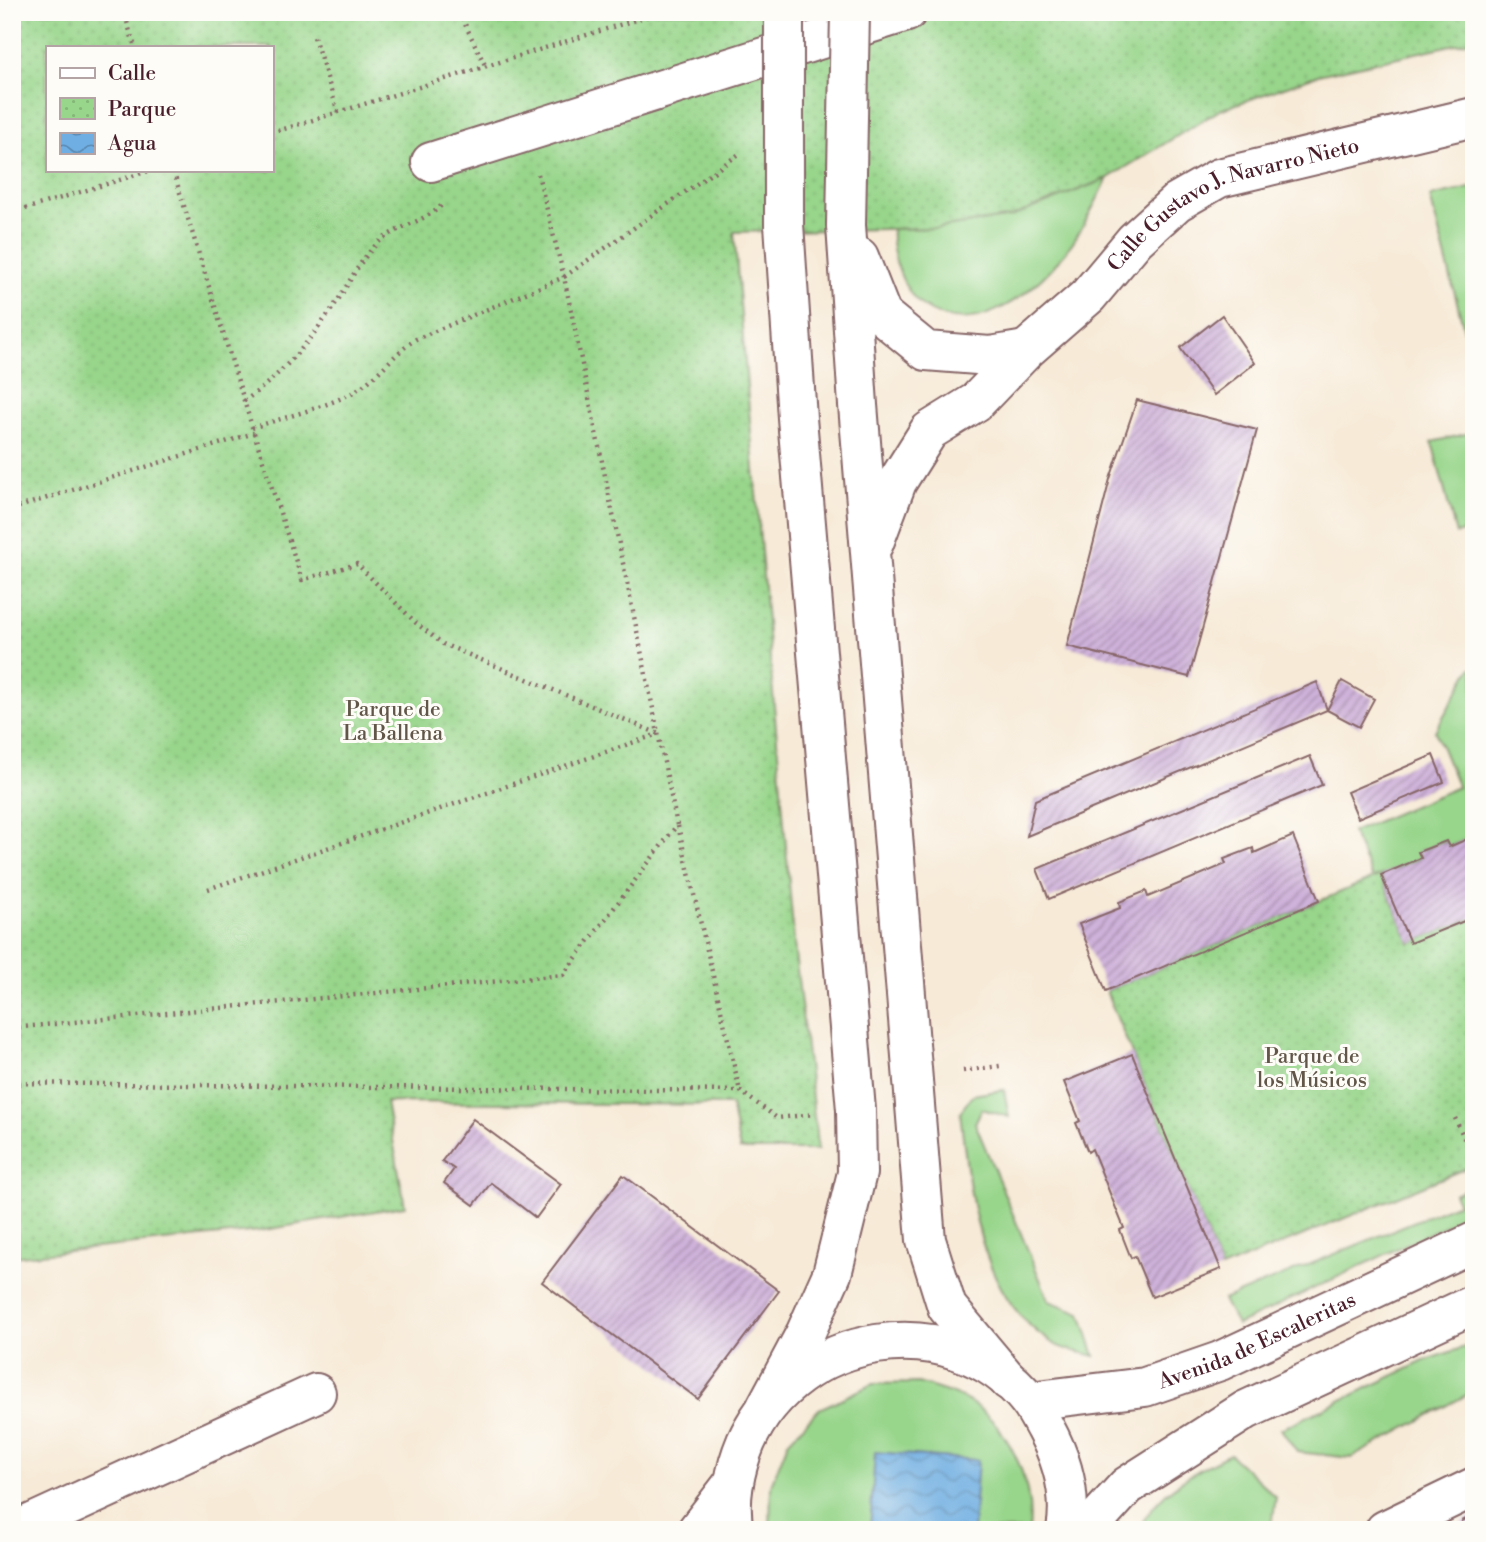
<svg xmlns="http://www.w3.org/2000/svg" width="1486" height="1542" viewBox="0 0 1486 1542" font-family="'Libre Bodoni',serif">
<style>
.green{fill:#98d68b;stroke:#717a5b;stroke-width:2}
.park{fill:url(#park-dots);stroke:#717a5b;stroke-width:2;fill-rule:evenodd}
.water{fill:url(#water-waves);stroke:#5c6686;stroke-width:2}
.building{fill:url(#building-hatch)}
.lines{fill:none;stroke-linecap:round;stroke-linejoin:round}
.minor-casing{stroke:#876667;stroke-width:42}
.path{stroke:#876667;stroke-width:4.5;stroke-dasharray:2 5;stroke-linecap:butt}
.minor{stroke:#fff;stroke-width:38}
.minor-bridge-casing{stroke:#876667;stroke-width:42;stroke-linecap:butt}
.minor-bridge{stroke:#fff;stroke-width:38}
.labels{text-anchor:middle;stroke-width:6;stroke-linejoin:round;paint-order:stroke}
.street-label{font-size:21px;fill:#4a1f2b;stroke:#fdfcf7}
.park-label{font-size:21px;fill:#615648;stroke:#fdfcf7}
</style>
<defs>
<pattern id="park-dots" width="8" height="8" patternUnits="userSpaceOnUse" patternTransform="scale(1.75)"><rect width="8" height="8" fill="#98d68b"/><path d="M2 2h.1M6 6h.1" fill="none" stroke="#84b778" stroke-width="1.8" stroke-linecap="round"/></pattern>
<pattern id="water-waves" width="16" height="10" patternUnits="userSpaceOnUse" patternTransform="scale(1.75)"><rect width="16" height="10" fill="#6eaee2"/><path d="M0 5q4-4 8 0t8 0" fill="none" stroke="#5c8db7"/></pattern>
<pattern id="building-hatch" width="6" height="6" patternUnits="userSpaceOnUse" patternTransform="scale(1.75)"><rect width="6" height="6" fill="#cfb2da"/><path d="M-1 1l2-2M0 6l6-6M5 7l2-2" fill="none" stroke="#aa90b1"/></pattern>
</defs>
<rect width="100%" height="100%" fill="#fdfcf7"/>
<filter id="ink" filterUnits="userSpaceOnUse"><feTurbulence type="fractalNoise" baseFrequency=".0143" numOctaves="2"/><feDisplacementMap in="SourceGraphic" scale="14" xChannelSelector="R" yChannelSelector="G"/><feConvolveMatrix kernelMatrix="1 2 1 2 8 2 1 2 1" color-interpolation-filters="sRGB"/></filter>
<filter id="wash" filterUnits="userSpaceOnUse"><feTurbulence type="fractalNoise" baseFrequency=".00686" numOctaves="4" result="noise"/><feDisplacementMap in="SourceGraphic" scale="28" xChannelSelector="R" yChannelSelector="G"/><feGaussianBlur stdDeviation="1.57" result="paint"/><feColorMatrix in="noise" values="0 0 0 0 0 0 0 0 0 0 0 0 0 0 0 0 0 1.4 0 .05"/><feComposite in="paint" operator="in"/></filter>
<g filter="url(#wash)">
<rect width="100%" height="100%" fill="#f7ead7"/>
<path class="green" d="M1108,178C1099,196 1090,214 1080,231C1051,279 981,347 923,306C903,292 890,253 892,229L938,228L1011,217Z
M1474,187V368L1430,197Z
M1474,432V529L1456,534L1432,442Z
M1471,668H1474V836L1449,847L1445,841L1419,852L1421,858L1373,879L1352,832L1458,787L1435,731Z
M1004,1090L1009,1117L982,1109L975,1123L1049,1301L1081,1313L1095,1356C1082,1352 1065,1351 1054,1344C977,1298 970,1192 960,1112L973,1095Z
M1467,1188L1474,1196V1212L1237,1325L1223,1300L1459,1203L1454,1194Z
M1474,1344V1391L1351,1458L1297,1452L1281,1429L1424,1361Z
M918,1383C932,1387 947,1391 960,1397C1006,1418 1035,1481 1029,1530H770L771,1485L788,1442L819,1409L873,1384Z
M1230,1454L1276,1497L1273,1519L1266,1530H1138C1159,1490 1191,1473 1230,1454Z"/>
<path class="park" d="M12,12H1474V40L1318,75L1220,110L1108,178L1011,217L938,228L734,232L795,953L818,1150H740L731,1105L386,1102L405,1206L259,1231L12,1257ZM47,47H271V170H47Z
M1381,875L1410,943L1474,917V1165L1221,1269L1106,991Z"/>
<path class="water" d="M875,1452L978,1460L973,1530H870Z"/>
<g id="blocks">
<path class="building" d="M1222,315L1255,363L1214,395L1180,348Z
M1137,400L1257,430L1189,677L1067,646L1110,479Z
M1342,681L1374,699L1359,727L1327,710Z
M1317,682L1327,710L1027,836L1035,800Z
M1433,755L1444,782L1358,818L1347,792Z
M1310,756L1322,785L1049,899L1037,869Z
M1293,836L1319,901L1106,991L1079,924L1120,908L1119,902L1146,891L1148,897L1226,864L1224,859L1253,848L1254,853Z
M1474,836V917L1410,943L1381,875L1421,858L1418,852L1446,841L1449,847Z
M1132,1054L1221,1269L1152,1297L1135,1256L1131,1258L1120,1230L1124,1228L1092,1149L1088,1152L1076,1123L1080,1121L1064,1082Z
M473,1119L561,1184L536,1218L491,1183L474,1205L444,1183L454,1169L442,1161Z
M623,1175L779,1291L698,1399L542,1282Z
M1474,1515V1530H1461L1462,1521Z"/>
</g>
</g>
<g filter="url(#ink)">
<use href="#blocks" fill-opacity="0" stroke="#876667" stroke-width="2"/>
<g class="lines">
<g class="minor-casing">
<g id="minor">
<path d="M431,162L907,12"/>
<path d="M846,225L858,405L926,1240L947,1307L1009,1381"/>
<path d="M859,257L882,315L926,351L990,356L1026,350"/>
<path id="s1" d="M874,543L897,482L929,431L976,402L1026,350L1088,296L1135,240L1177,202L1219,178L1474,117"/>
<path id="s2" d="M1029,1401L1145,1387L1220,1361L1474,1242"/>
<path d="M766,1407L805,1334L832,1274L857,1173L856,1110L797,418L784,224"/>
<path d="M17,1530L316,1393"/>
<path d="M697,1530L734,1482"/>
<path d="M734,1530C728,1501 735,1468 746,1442C795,1332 952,1304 1029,1401C1035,1409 1040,1419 1045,1428C1062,1459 1072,1495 1066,1530"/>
<path d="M1087,1530L1127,1486L1246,1410L1474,1304"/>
<path d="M1385,1530L1474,1487"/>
</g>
</g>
<path class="path" d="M459,12L486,67
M127,22L135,47
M314,37L338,112
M271,133L661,12
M12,213L152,170
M244,401C282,375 310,341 336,303C350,282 360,259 379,242C395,227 434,218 443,203
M252,428C281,418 331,406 355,391C378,377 393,354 416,339L564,277L538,174
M254,433L302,580L357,564L416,623L443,644L659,734
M12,509L254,433L173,170
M678,826L740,1091
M208,889L658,734
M12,1028L563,975L677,825L564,277L742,152
M963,1071L1000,1066
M12,1083L740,1091L777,1118L815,1114
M1455,1118L1474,1160"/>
<use href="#minor" class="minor"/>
<g class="minor-bridge-casing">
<path id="minor-bridge" d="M784,224V12
M846,225L850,12"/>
</g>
<use href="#minor-bridge" class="minor-bridge"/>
</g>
</g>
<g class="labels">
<g class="street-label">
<text dy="7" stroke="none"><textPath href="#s1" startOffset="514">Calle Gustavo J. Navarro Nieto</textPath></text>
<text dy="7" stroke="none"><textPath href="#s2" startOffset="238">Avenida de Escaleritas</textPath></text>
</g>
<g class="park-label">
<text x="393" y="716">Parque de<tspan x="393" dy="24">La Ballena</tspan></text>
<text x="1312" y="1063">Parque de<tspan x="1312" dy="24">los Músicos</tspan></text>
</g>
</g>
<rect width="1486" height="1542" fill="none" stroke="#fdfcf7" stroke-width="42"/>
<rect x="46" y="46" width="228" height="126" fill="#fdfcf7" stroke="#b5a4a5" stroke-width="2"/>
<rect x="60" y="68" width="35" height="10" fill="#ffffff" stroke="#b5a4a5" stroke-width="2"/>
<text x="108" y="80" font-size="21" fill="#4a1f2b">Calle</text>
<rect x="60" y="98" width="35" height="21" fill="url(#park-dots)" stroke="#b5a4a5" stroke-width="2"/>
<text x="108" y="116" font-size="21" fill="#4a1f2b">Parque</text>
<rect x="60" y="133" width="35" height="21" fill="url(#water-waves)" stroke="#b5a4a5" stroke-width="2"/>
<text x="108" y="150" font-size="21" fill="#4a1f2b">Agua</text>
</svg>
